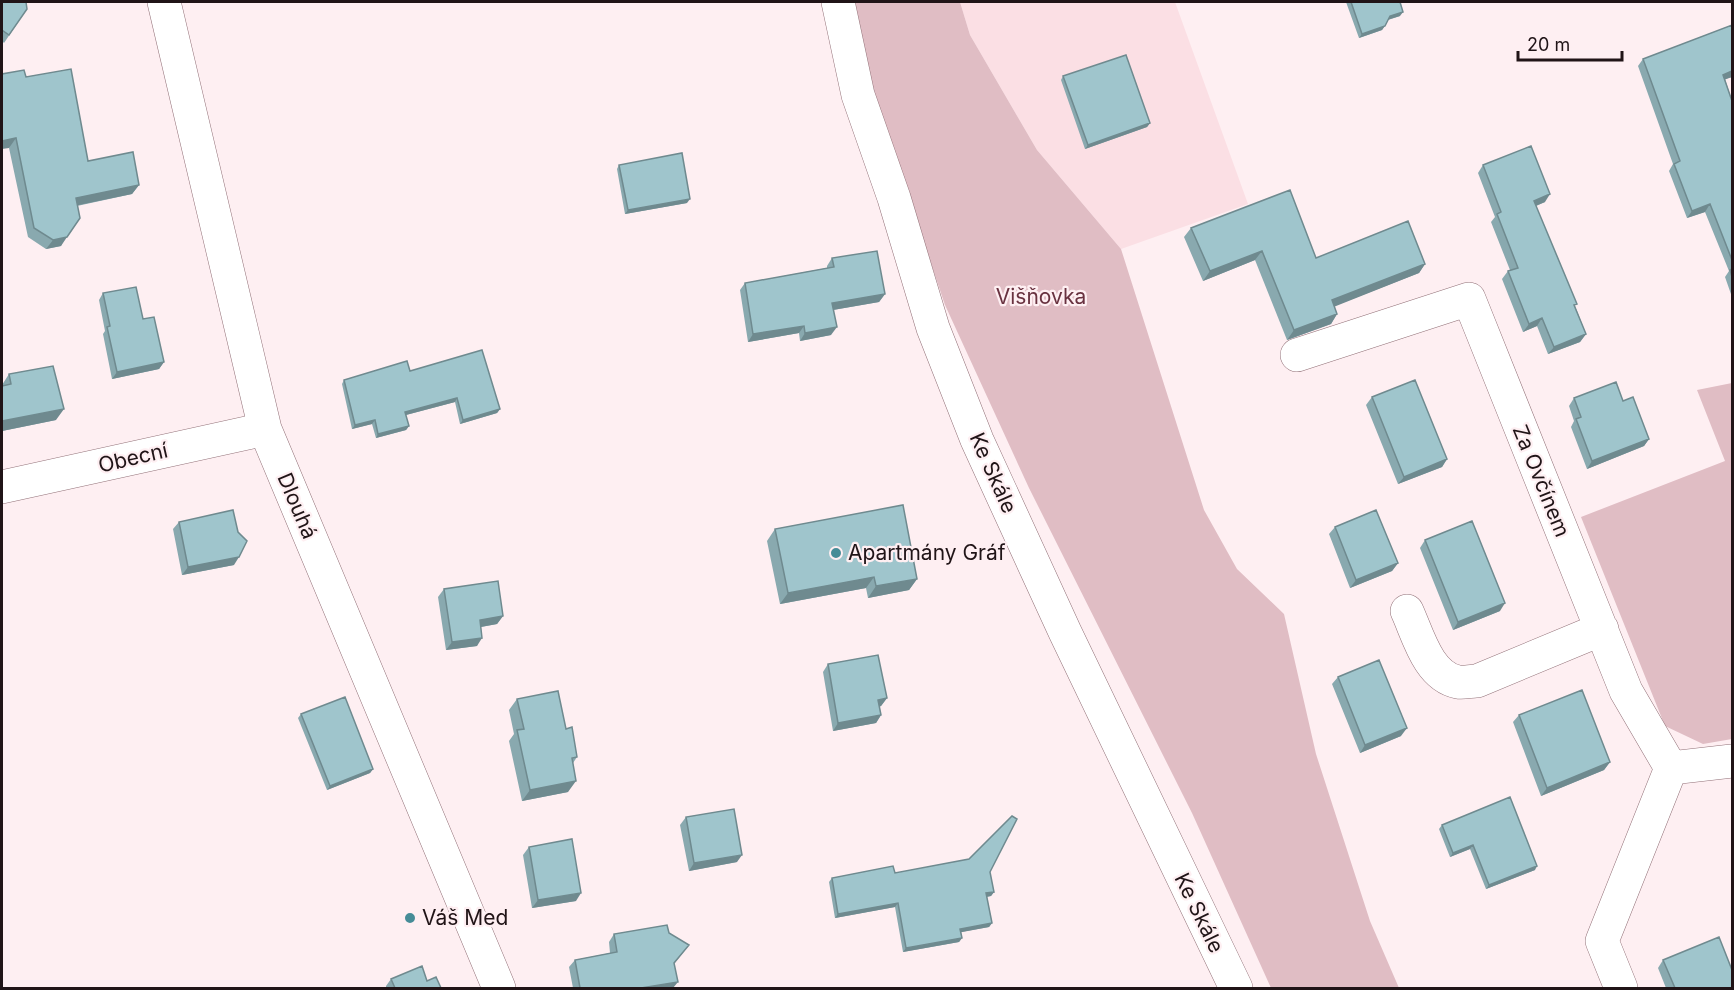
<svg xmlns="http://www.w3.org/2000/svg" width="1734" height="990" viewBox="0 0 1734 990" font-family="Inter,sans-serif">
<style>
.built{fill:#fbdfe4}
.green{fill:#e0bdc4}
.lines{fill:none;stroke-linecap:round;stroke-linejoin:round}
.minor-casing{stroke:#927178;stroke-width:34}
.minor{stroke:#fff;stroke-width:33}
.wall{fill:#89a9af}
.shaded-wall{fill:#6f8a8f}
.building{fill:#9fc5cc;stroke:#6f8a8f;stroke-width:1.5}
.poi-dot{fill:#468c97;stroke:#feeff2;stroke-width:2}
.labels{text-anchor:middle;stroke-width:4.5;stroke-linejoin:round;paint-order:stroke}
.park-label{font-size:21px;fill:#693240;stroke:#feeff2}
.street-label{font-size:21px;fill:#201417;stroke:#feeff2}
.poi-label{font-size:21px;fill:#201417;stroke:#feeff2;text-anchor:start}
</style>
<rect width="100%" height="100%" fill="#feeff2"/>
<path class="built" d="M960,2H1175L1248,204L1121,249L1037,150L970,35Z"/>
<path class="green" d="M851,2H960L970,35L1037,150L1121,249L1204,510L1237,569L1284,614L1316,754L1370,921L1399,988H1271L1192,813L1029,488L945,305L877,103Z
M1732,383V739L1703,744L1665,726L1581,517L1725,461L1697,390Z"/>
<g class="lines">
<g class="minor-casing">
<path id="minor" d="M164,2L265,429L499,988
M838,2L858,95L894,198L933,328L977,440L1065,632L1236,988
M1297,355L1469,299L1626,691L1671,768L1732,761
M2,487L265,429
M1407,611C1418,635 1428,676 1458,682C1463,683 1471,681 1477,681L1602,629
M1621,988L1602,941L1671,768"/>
</g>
<use href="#minor" class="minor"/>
</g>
<path class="wall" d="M2,2L27,9L4,43L2,41Z
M1346,2H1400V16L1388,20L1382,30L1359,38Z
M1732,25V77L1725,79L1732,101V297L1725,277L1729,271L1705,212L1687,218L1669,171L1673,164L1638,66L1643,59Z
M1063,76L1150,123L1147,127L1085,149L1061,80Z
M26,77L88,161L139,185L132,194L77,206L61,246L46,249L28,237L9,148Z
M619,165L687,203L625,214L617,169Z
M1483,165L1545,202L1536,206L1586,334L1580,342L1548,354L1537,326L1523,332L1502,279L1508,271L1510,270L1491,222L1495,217L1478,173Z
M1191,228L1316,258L1425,264L1419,273L1334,306L1337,314L1331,324L1287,340L1255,260L1203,281L1184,237Z
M832,258L885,294L879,302L833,310L831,335L800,341L799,333L748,342L740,290L745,283L827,268V266Z
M103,293L143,319L164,362L159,369L112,379L103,334L105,331L99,300Z
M410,371L500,409L497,413L460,424L455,402L406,415L409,426L406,430L376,438L372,424L352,429L342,384L344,380Z
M9,374L56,420L2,431V385Z
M1372,397L1447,459L1442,467L1398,484L1366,405Z
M1574,398L1623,401L1649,439L1644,446L1587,469L1571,427L1574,421L1569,406Z
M179,522L234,565L182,575L173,529Z
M1335,527L1398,563L1392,571L1350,588L1329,534Z
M775,529L917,579L909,590L868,598L866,588L780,604L767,541Z
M1425,540L1500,611L1453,630L1420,548Z
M444,589L503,616L497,624L481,627L477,646L446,650L438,597Z
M828,664L887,698L881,706L879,707L881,715L876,723L833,731L823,672Z
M1338,677L1401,736L1360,753L1332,684Z
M517,699L566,729L577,757L573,763L568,792L522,801L509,741L514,734L509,710Z
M301,714L373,769L370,773L327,790L298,718Z
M1519,715L1610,762L1604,770L1541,796L1513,722Z
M686,817L737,862L689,871L680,825Z
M1442,825L1535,870L1486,889L1470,849L1450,857L1439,829Z
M529,847L576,901L532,908L523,855Z
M990,872L994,892L991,896L987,897L992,923L989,927L961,932L962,938L959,942L903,952L895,907L835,918L829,882L832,878L895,873Z
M669,933L689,945L674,964L673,988H573L569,967L575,960L610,953L609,942L614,934Z
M1663,960L1732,988H1666L1658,968Z
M391,979L427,981L441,988H386V986Z"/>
<path class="shaded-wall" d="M1403,12L1400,16L1387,20L1390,16Z
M1385,26L1382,30L1359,38L1362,34Z
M1732,71V77L1718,82L1723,75Z
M1150,123L1147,127L1085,149L1088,145Z
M16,138L9,148L2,149V141Z
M139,185L132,194L69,207L76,198Z
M1550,194L1545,202L1528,209L1534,201Z
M690,199L687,203L625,214L628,210Z
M1710,204L1705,212L1687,218L1692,211Z
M67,237L61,246L46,249L53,240Z
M1262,251L1255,260L1203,281L1210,271Z
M1425,264L1419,273L1326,310L1332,300Z
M885,294L879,302L827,311L832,303Z
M1337,314L1331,324L1287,340L1294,330Z
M1542,318L1537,326L1523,332L1529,324Z
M804,326L799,333L748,342L753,334Z
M837,327L831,335L800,341L805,333Z
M1586,334L1580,342L1548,354L1554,347Z
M164,362L159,369L112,379L117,372Z
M457,398L455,402L402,416L405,412Z
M64,409L56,420L2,431V421Z
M500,409L497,413L460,424L463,420Z
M375,420L372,424L352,429L355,425Z
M409,426L406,430L376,438L378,434Z
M1649,439L1644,446L1587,469L1592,461Z
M1447,459L1442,467L1398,484L1404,477Z
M239,557L234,565L182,575L188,567Z
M1398,563L1392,571L1350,588L1356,580Z
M874,577L866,588L780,604L788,593Z
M917,579L909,590L868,598L876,586Z
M1505,603L1500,611L1453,630L1458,622Z
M503,616L497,624L475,628L480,620Z
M482,638L477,646L446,650L452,642Z
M887,698L881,706L873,708L878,700Z
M881,715L876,723L833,731L838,723Z
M1407,728L1401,736L1360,753L1365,745Z
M1610,762L1604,770L1541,796L1547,788Z
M373,769L370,773L327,790L330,786Z
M576,781L568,792L522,801L530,790Z
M1473,845L1470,849L1450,857L1453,853Z
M742,855L737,862L689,871L694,863Z
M1537,866L1535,870L1486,889L1489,885Z
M994,892L991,896L984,897L986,893Z
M581,893L576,901L532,908L538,900Z
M898,903L895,907L835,918L838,914Z
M992,923L989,927L957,933L960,929Z
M962,938L959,942L903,952L906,948Z
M678,982L673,988H641Z"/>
<path class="building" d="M2,2H26L27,9L9,35L2,30Z
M1351,2H1400L1403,12L1390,16L1385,26L1362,34Z
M1732,25V71L1723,75L1732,101V260L1710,204L1692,211L1674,164L1680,161L1643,59Z
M1126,55L1150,123L1088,145L1063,76Z
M71,69L88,161L133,152L139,185L76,198L80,218L67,237L53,240L34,228L16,138L2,141V74L24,70L26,77Z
M1531,146L1550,194L1534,201L1577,304L1574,305L1586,334L1554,347L1542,318L1529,324L1508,271L1518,268L1497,214L1501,212L1483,165Z
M682,153L690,199L628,210L619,165Z
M1290,190L1316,258L1408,221L1425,264L1332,300L1337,314L1294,330L1262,251L1210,271L1191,228Z
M877,251L885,294L832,303L837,327L805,333L804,326L753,334L745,283L834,267L832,258Z
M1732,269V277L1730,270Z
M136,287L143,319L154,317L164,362L117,372L107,327L110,326L103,293Z
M482,350L500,409L463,420L457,398L405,412L409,426L378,434L375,420L355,425L344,380L407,361L410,371Z
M53,366L64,409L2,421V386L11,384L9,374Z
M1415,380L1447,459L1404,477L1372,397Z
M1616,382L1623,401L1633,397L1649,439L1592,461L1576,419L1581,417L1574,398Z
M903,505L917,579L876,586L874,577L788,593L775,529Z
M233,510L238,532L247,541L239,557L188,567L179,522Z
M1376,510L1398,563L1356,580L1335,527Z
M1472,521L1505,603L1458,622L1425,540Z
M498,581L503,616L480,620L482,638L452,642L444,589Z
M878,655L887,698L878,700L881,715L838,723L828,664Z
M1379,660L1407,728L1365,745L1338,677Z
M1582,690L1610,762L1547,788L1519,715Z
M558,691L566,729L572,727L577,757L572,758L576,781L530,790L517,730L524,729L517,699Z
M345,697L373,769L330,786L301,714Z
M1510,797L1537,866L1489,885L1473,845L1453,853L1442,825Z
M734,809L742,855L694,863L686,817Z
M1012,816L1017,819L990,872L994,892L986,893L992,923L960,929L962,938L906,948L898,903L838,914L832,878L893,866L895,873L969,859Z
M572,839L581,893L538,900L529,847Z
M667,925L669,933L689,945L674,963L678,982L641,988H580L575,960L617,952L614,934Z
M1719,937L1732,970V988H1675L1663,960Z
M422,966L427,981L436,977L441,988H395L391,979Z"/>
<g class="poi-dot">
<circle cx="836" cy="553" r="6"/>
<circle cx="410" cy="918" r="6"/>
</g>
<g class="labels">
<g class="park-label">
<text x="1041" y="304">Višňovka</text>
</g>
<g class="street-label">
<text transform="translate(133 458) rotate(-13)" y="7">Obecní</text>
<text transform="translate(993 473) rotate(66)" y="7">Ke Skále</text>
<text transform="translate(1541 481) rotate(68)" y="7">Za Ovčínem</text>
<text transform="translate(297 506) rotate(67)" y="7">Dlouhá</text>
<text transform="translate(1199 913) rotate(64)" y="7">Ke Skále</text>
</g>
<g class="poi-label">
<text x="848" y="560">Apartmány Gráf</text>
<text x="422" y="925">Váš Med</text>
</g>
</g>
<rect width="1734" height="990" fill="none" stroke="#201417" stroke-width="6"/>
<path d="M1518 51v9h104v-9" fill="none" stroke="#201417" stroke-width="3"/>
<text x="1527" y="51" font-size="18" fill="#201417" stroke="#feeff2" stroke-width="4.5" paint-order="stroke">20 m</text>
</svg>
